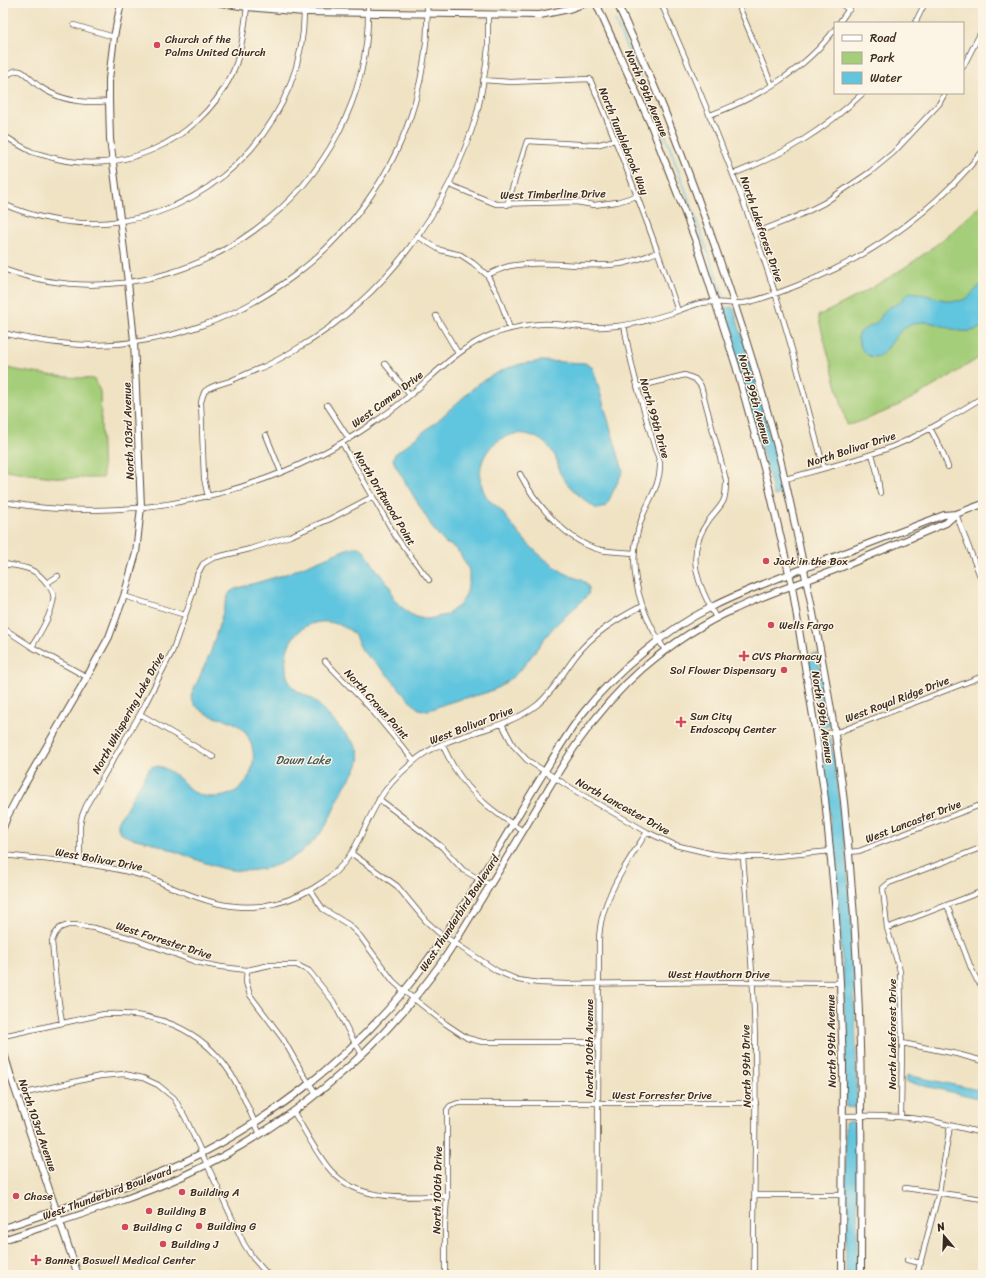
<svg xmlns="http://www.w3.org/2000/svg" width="986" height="1278" viewBox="0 0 986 1278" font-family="Sriracha,sans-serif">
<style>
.green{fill:#a5ce7a;stroke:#707c4c}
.water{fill:#61c5de;stroke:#4e787e}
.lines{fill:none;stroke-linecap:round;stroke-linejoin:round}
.stream{stroke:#61c5de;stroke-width:1.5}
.street-casing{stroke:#564637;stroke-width:6}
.secondary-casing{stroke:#564637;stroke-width:8}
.street{stroke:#fff;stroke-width:4.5}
.secondary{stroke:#fff;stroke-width:6}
.poi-dot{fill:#d1495b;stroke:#fcf5e5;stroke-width:1.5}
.labels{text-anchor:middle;stroke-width:3;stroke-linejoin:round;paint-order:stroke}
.poi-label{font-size:11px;fill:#3b2a1e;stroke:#fcf5e5;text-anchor:start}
.street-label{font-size:11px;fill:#3b2a1e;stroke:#fcf5e5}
.water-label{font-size:12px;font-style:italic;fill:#465858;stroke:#fcf5e5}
</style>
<rect width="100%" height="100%" fill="#fcf5e5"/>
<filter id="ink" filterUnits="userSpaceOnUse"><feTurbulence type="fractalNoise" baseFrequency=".025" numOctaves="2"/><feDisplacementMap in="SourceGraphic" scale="8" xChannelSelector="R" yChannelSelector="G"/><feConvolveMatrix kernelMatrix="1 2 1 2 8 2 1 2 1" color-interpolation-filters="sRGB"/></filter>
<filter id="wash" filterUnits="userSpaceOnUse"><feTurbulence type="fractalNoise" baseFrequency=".012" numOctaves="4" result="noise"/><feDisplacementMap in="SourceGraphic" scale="16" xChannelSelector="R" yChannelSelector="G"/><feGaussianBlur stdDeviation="0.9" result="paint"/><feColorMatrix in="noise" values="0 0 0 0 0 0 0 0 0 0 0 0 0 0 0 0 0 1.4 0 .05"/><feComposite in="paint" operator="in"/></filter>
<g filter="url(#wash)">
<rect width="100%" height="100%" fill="#f0e3c4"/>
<path class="green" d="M983,202V355C951,376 918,397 882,413C870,417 860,423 847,425L818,316C880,286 936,252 983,202Z
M3,367C33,374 63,377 94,379L100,391L103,478H62L28,474L3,469Z"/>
<path class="water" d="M983,283V326C961,342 939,317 916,323C909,325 902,329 898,334C890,343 881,365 866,354C862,351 859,344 858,338C858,330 870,327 876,323C880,320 881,315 885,311C888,306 895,306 900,302C903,300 905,295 908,293C918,289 950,307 965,299C972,296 976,288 983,283Z
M732,307L734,309L763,406L784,493L774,496L767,468L722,311L723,308Z
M542,361L585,363L593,368L623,471L608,502L605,507L597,509C585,501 567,487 560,473C558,471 559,468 558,465C556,454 548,444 539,439C508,421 472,452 482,486C483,491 487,498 490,501C493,504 497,506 500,509C517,532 530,549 554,566C558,569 562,572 567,574C572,577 581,579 586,583C587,584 588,586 589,588L588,595C577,607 564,616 553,628C533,651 525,672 497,688C483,696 464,697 448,703C436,706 426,716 415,706C402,692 391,678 378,665C373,660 366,656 362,650C356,640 356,632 344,627C314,611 282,634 286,668C286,674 288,680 291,685C298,694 309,695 316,702L354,743C368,762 352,773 343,789C337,801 332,815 325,827C302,861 261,878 221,868C197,861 174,850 150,842C138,839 112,838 119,820L149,769C149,768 154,766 154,766C162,765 173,773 179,778C184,782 186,787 192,791C197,794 205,797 212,797C248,799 265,759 245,732C240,726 231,720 224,719C221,718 218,719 215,717C206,714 192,707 191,696L211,651L228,596L230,592L235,589L283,575L349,548L354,547H359L363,549L377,570L390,586L393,597L398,604L410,614L419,618L428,619L446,615L460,605L464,598L467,592L469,579V571L466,564L459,552L452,546L445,543L434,530L395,465L393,459L395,454L436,422L478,384L491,376L505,369L521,364Z
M817,653L830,724L829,726L820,728L816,695L807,655Z
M831,739C836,774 841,809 845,844C854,932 856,1020 857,1108L846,1107C845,1065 845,1022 843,980C839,900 831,821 821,742Z
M907,1075L983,1091V1099L906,1082Z
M847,1122H857L858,1123L857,1275H846L845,1123Z"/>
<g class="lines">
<path class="stream" d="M615,21L666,137L724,296"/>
</g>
</g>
<g filter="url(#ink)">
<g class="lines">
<g class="street-casing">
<path id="street" d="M661,3C704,98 743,194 775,293C794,351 808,410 824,468
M840,3L849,10
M740,9L772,85
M839,23L853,3
M915,23L925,3
M74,25L114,37
M963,67L983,28
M3,78C8,75 14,69 20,71C25,72 34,83 39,86C60,101 84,104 109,101
M483,80L510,82L590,79C622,155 652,232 678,311
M710,115C757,98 805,70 835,29
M3,135C12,141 22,147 32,152C38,154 44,155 50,157C120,177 196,143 230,78C241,57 244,31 247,7
M733,174C785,154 823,131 863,93
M450,185L496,204L576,202L594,205L617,202L636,196
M3,204C40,220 81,227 121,221C222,207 304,115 304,12
M507,205L527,141L596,145L615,140
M755,233L798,216L824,203L870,172L893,153L939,104L945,93
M417,236L440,250L461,255L473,263L487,275L497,293L504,311L510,329
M3,269C180,333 374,191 368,3
M487,275C494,272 502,268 510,266C546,259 583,269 620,264C633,262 646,256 658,252
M436,316L458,353
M624,325C629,355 636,384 645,414C648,426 652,437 655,449C657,453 659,459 660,463C661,483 650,498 643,515C624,563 638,609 665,650
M3,333C32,340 62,345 93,345C239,344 375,243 415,102C424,69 429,37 427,3
M385,364L410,395
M637,387L685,375L695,379L701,386L726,480C726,504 723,502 709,520C683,555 699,585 716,618
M327,405L349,439
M930,428L942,451L948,467
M266,435L281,472
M342,443L396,537L429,580
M872,454L877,472L880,493
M520,474C535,503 568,543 601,550C612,552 624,552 635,553
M785,479C822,469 859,460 894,446C925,433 954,415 983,397
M208,497L204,478L201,402C202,399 203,394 205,391C212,385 222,384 230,381C239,377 249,373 258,369C272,364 285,356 298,348C385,297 449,209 477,113C482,92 486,69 488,47C488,36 488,25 488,14
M3,502C17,504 32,507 46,508C162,518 280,488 376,421C394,409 411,395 427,380C447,362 467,344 493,334C508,329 525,325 541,324C555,323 570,326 584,327C595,328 606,327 617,326C637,324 656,318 675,312C683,309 692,305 701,303C716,300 733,306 749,302C765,298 781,292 796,286C870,258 933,212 983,151
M956,514L983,584
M3,564C23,567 36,567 48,585C52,590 55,596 53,602C50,618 40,632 32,647
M47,583L58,576
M124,596L185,615
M3,628L32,647L87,677
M325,661L371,709L414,761
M140,714L213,757
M502,724L513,745L527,760L579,793L647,832L675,845L713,854L743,857H768L831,851
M816,735L841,731L983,676
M442,744C446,752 450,761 455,769C473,797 495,813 523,831
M379,799L442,847L463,870L490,885
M849,852L859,851L983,804
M351,853L397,886L426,921L438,932L497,971L518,980L539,983L568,984L723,982L840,983
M3,855C50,860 98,863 144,876C154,878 163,884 173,888C202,900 229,910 262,906C297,901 333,882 352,852C362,835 369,817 379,800C387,786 399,774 412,763C447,731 500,734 537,705C553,692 563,673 575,657C592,634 617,619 642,606
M743,857C747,908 752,960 754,1011C758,1099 753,1187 754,1275
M80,863V826L82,816L86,806L140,714L172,652L193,593L197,575L203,564L213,558L250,549L290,536L330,519L372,497
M310,890L323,909L349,925L360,936L393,981L404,991L446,1024L467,1038L482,1042H597
M947,905L971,968L977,980L983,987
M887,928L983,891
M247,970L246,982L250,995L283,1039L303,1074L316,1093
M62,1023L56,983L52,941L55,934L60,928L68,925H75L94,928L131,938L196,962L221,967L247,970L270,965H297L309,971L333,1001L351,1036L362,1054
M3,1036L104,1014C154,1011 200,1028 229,1071C242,1090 250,1113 260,1134
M902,1043L957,1054L983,1061
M17,1095L100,1076L124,1074L143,1078L158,1085L174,1098L185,1117L244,1244L253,1258L268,1275
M293,1111C304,1129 314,1149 327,1166C356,1204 405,1196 447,1196
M842,1116C872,1115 903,1116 932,1121C949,1125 966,1129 983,1133
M901,1117L902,1043L900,971L887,928L883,888L889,883L983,847
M905,1188L983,1199
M755,1195H842
M907,1260L921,1263
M445,1275V1225L447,1196V1110L450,1106L458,1103H756
M597,1275L599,941C599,935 600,928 601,922C608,889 629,860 647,832
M917,1275L939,1192L950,1126"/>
</g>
<g class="secondary-casing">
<path id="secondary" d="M221,3L247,7L304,12L540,15L569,9L586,3
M596,3L651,125L695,239L736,366L768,483L792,586L816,735L825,799L835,902L840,983L843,1065L842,1275
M617,3C634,41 652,79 667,117C707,219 743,323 772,428C787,481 797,535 808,589C823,660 836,730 844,802C855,907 861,1012 861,1117C862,1170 861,1222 861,1275
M3,828L7,817L19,794L87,677L109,637L124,596L136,553L141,507L134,341L128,282L110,139L109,101V79L114,37L121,3
M3,1050L11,1077L78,1275
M3,1228C63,1208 124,1189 182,1163C267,1123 344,1063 404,991C431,958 454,921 476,885C499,848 520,811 543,774C556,753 568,732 583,713C601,690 622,670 644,652C689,613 735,595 789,574C841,554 892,535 944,515L956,514L983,504
M3,1240C63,1220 125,1202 183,1176C285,1129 376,1055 441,963C452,948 461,932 471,916C490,885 510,853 529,821C561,766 593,712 642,669C670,645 701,624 735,609C766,594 800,583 832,571C870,556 908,539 946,523L956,514"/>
</g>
<use href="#street" class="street"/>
<use href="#secondary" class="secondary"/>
</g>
</g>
<g class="poi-dot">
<circle cx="157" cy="45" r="4"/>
<circle cx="766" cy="561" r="4"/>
<circle cx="771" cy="625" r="4"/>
<path d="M742 650h4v4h4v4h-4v4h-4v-4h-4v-4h4z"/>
<circle cx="784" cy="670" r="4"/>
<path d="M679 716h4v4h4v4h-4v4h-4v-4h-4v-4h4z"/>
<circle cx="182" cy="1192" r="4"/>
<circle cx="16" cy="1196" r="4"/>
<circle cx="149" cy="1211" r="4"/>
<circle cx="199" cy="1226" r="4"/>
<circle cx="125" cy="1227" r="4"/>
<circle cx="163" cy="1244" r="4"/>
<path d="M34 1254h4v4h4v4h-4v4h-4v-4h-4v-4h4z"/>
</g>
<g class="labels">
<g class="poi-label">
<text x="165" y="43">Church of the<tspan x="165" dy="13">Palms United Church</tspan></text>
<text x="774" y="565">Jack in the Box</text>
<text x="779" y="629">Wells Fargo</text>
<text x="752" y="660">CVS Pharmacy</text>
<text x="776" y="674" text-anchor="end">Sol Flower Dispensary</text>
<text x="690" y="720">Sun City<tspan x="690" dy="13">Endoscopy Center</tspan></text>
<text x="190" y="1196">Building A</text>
<text x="24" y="1200">Chase</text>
<text x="157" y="1215">Building B</text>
<text x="207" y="1230">Building G</text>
<text x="133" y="1231">Building C</text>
<text x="171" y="1248">Building J</text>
<text x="45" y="1264">Banner Boswell Medical Center</text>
</g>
<g class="street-label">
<text transform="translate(647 93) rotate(67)" y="4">North 99th Avenue</text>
<text transform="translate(624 141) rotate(68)" y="4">North Tumblebrook Way</text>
<text transform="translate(553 194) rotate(-1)" y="4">West Timberline Drive</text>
<text transform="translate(762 229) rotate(71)" y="4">North Lakeforest Drive</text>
<text transform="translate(387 399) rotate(-37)" y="4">West Cameo Drive</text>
<text transform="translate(755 399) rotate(74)" y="4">North 99th Avenue</text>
<text transform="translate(655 418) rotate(74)" y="4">North 99th Drive</text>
<text transform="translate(128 431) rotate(-92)" y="4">North 103rd Avenue</text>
<text transform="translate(851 449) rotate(-18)" y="4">North Bolivar Drive</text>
<text transform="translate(385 498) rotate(59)" y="4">North Driftwood Point</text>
<text transform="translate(897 699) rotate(-21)" y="4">West Royal Ridge Drive</text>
<text transform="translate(377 704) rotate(48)" y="4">North Crown Point</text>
<text transform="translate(128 713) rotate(-61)" y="4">North Whispering Lake Drive</text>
<text transform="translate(823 717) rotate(81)" y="4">North 99th Avenue</text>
<text transform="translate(471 725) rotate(-21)" y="4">West Bolivar Drive</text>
<text transform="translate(623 806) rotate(29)" y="4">North Lancaster Drive</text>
<text transform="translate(913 821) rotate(-21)" y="4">West Lancaster Drive</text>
<text transform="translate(99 859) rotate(10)" y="4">West Bolivar Drive</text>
<text transform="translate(459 913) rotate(-57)" y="4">West Thunderbird Boulevard</text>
<text transform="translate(164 940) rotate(18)" y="4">West Forrester Drive</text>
<text x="719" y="978">West Hawthorn Drive</text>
<text transform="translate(892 1034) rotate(-90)" y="4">North Lakeforest Drive</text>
<text transform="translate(831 1041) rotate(-91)" y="4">North 99th Avenue</text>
<text transform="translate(589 1048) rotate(-90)" y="4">North 100th Avenue</text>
<text transform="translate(746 1066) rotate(-91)" y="4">North 99th Drive</text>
<text x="662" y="1099">West Forrester Drive</text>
<text transform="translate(38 1125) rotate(71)" y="4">North 103rd Avenue</text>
<text transform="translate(437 1190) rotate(-89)" y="4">North 100th Drive</text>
<text transform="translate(107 1193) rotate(-20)" y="4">West Thunderbird Boulevard</text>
</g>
<g class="water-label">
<text x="303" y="764">Dawn Lake</text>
</g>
</g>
<rect width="986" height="1278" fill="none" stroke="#fcf5e5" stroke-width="16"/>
<rect x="834" y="22" width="130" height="72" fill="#fcf5e5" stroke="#afa495"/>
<rect x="842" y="35" width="20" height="6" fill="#ffffff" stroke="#afa495"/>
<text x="870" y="42" font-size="12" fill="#3b2a1e">Road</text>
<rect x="842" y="52" width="20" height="12" fill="#a5ce7a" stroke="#afa495"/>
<text x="870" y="62" font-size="12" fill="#3b2a1e">Park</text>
<rect x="842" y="72" width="20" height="12" fill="#61c5de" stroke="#afa495"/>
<text x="870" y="82" font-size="12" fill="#3b2a1e">Water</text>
<g transform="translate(944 1236) rotate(341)" stroke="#fcf5e5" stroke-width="3" paint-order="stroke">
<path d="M0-3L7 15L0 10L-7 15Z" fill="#3b2a1e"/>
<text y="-6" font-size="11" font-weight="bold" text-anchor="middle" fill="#3b2a1e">N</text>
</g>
</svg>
